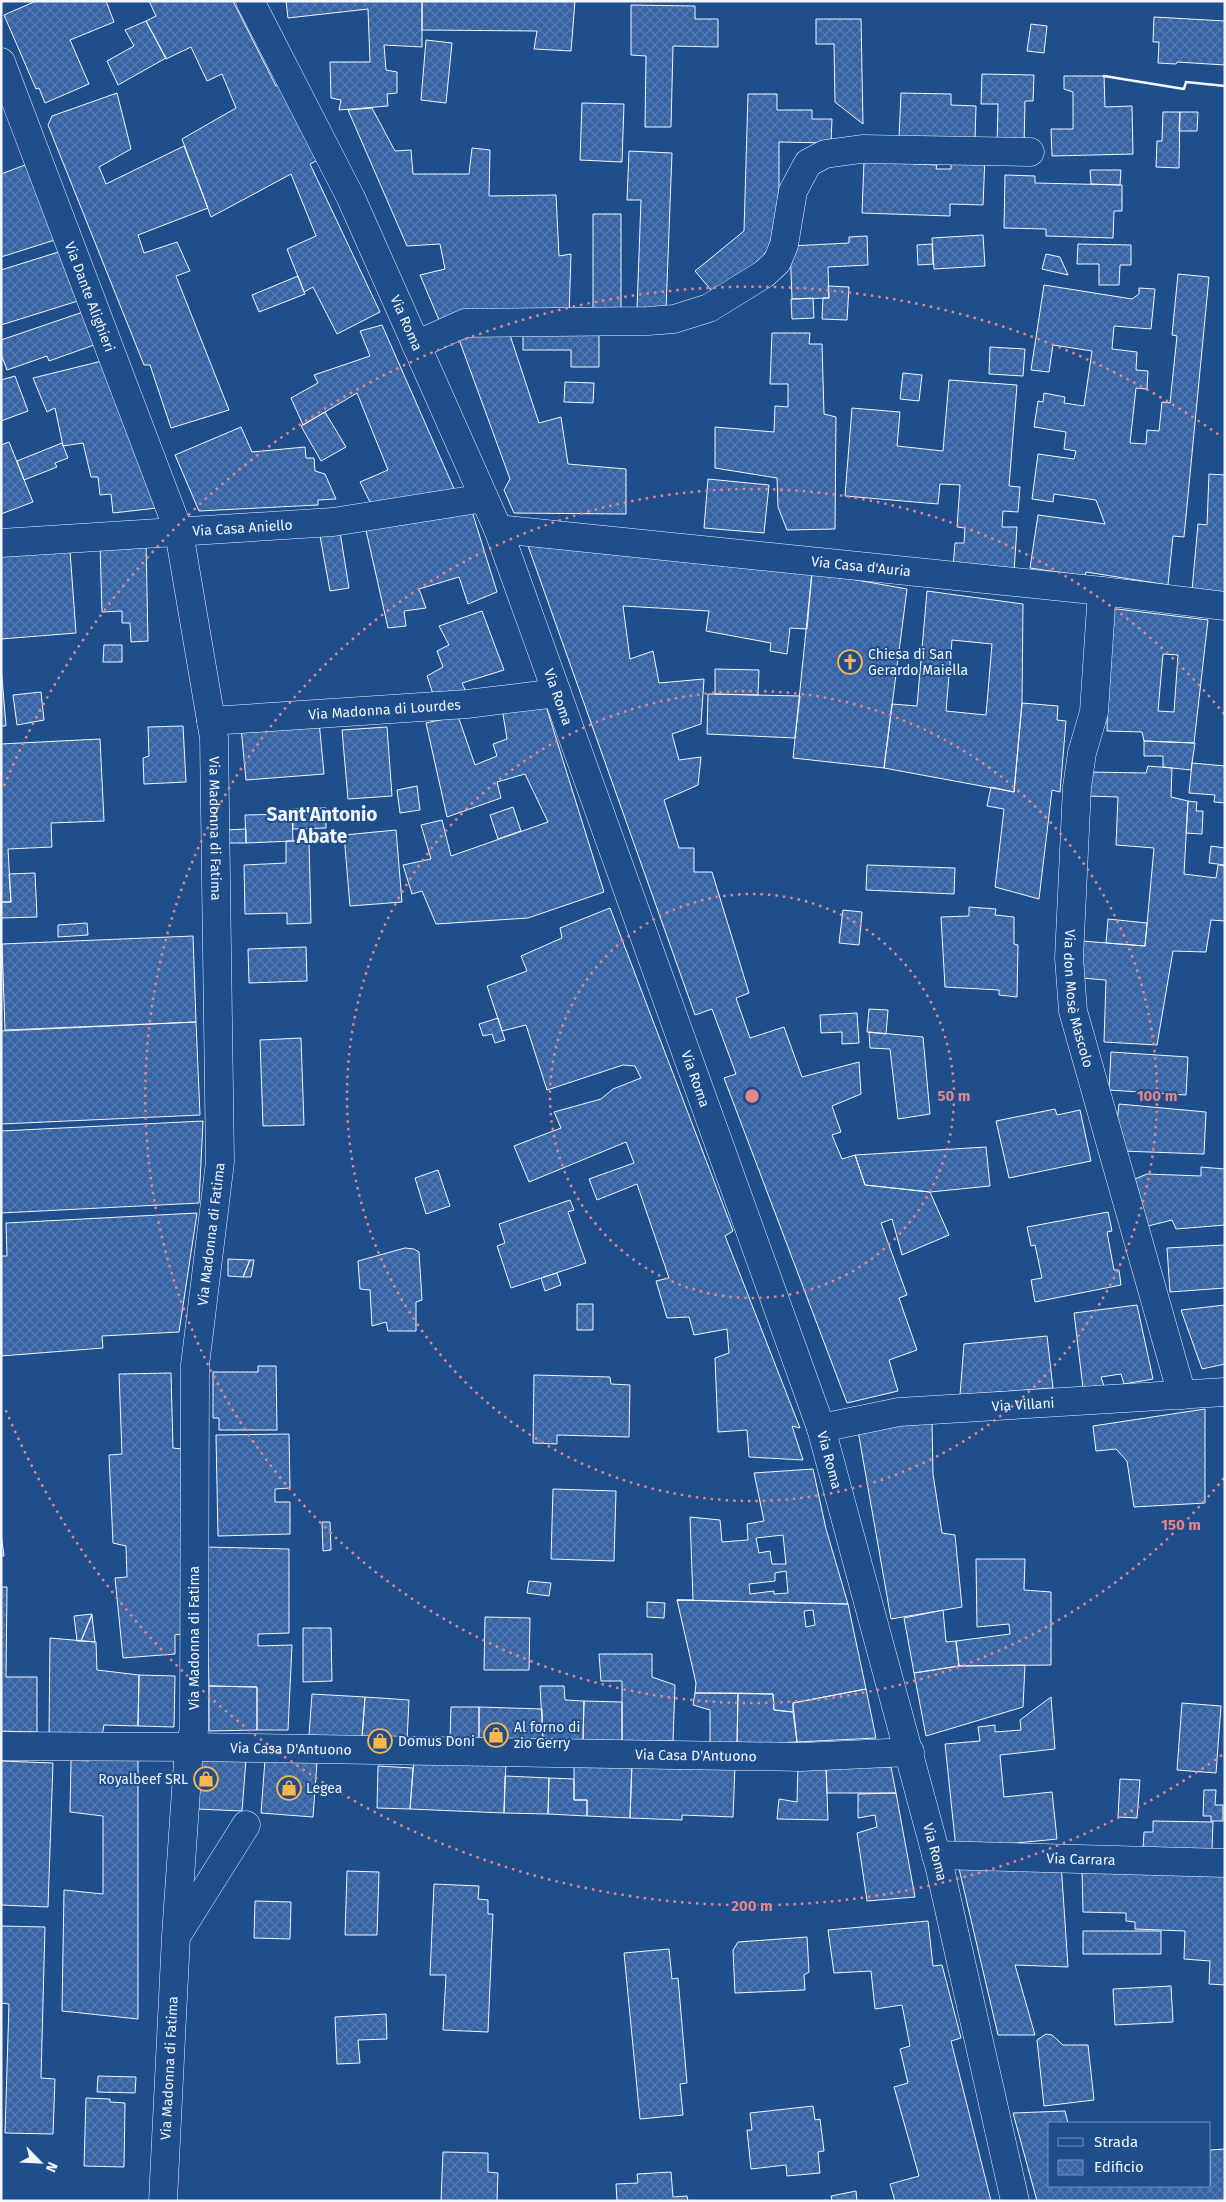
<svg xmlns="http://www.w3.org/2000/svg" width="1226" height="2202" viewBox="0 0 1226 2202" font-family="'Fira Sans',sans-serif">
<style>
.building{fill:url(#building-cross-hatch);stroke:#f2f6ff;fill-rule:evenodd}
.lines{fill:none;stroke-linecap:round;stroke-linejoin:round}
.minor-casing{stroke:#f2f6ff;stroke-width:29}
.major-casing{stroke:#f2f6ff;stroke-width:29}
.minor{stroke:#1f4e8c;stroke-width:28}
.major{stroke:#1f4e8c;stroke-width:28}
.wall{stroke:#f2f6ff;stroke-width:2.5}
.ring{fill:none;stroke:#e38589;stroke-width:2.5;stroke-dasharray:2.5 5}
.labels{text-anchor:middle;stroke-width:4;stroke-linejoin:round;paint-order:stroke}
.street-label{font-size:14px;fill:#f2f6ff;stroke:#1f4e8c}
.poi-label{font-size:14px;fill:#f2f6ff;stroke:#1f4e8c;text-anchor:start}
.district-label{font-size:19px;font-weight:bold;fill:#f2f6ff;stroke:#1f4e8c}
.centre{fill:#e38589;stroke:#1f4e8c;stroke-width:2.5}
.ring-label{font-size:15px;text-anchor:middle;font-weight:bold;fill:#e38589;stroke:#1f4e8c;stroke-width:4;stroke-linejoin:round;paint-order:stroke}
</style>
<defs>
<pattern id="building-cross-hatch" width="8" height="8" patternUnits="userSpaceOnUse" patternTransform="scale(1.25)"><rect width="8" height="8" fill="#3563a3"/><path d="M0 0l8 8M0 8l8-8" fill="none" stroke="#537ab1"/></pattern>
</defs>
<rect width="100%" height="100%" fill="#1f4e8c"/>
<path class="building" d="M36,1H106L114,22L70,40L89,84L45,103L39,88L36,89L4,15Z
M149,1H233L276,86L283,82L318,160L310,164L380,312L337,334L313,287L304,292L287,249L316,236L291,174L211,217L182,139L236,108L222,74L207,81L191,47L166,59L146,21L156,16Z
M286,1H422V47L384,45L386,70L397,72V93L387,94L388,106L339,110L341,100L331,98L330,62H370L368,9L288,18Z
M422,1H575L571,51L534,49L537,31L422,30Z
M631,5L695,6V19H718V47L673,46L671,127H645L646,56L631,55Z
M1154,17L1225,21V65L1177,62L1176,64L1158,63L1159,42H1153Z
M816,19H861L863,124L835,102L834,44H816Z
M146,21L166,58L118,85L107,61L134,46L125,30Z
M1031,24L1047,26L1044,53L1027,51Z
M426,40L452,43L446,103L421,100Z
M982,74L1034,75L1033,101H1025L1024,148L997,147L998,104H981Z
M1064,76H1104L1105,107L1132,106L1133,154L1052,156L1051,129H1073V92L1064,89Z
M117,93L131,149L99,167L106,184L184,146L208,208L138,235L144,253L177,242L190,271L176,276L229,410L171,428L150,365H144L48,125L52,116Z
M901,93L951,94V105L976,106L975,140L899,138Z
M748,94H777V110H812V119H832L831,143L779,142V217L776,237L762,258L716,296L695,271L744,231Z
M582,103L624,104L622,162L580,160Z
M372,108L395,151L411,150L413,174H469L472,148L490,150L489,196L556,195L559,256L571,254L569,316L441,325L420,275L445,269L440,244L407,246L348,110Z
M1163,112H1180L1179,168L1156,167L1157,141H1162Z
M1180,112H1198L1197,131H1179Z
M629,151L672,153L666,310L637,309L641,200H627Z
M951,155L985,157L983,205L950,204V216L862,213L864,161L937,165L936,169H951Z
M25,165L58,239L1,257V174Z
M1090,170H1121L1120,185L1091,184Z
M1005,175L1035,176V183L1122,185V211H1114L1113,238L1046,236V229L1004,228Z
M593,214H621V311H593Z
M983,235L985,266L934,269L932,238Z
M867,236L868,265L828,267L829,298L792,299L790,246L849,243V237Z
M932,244L933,264L918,265L917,245Z
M1078,244L1131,245V265H1120L1119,285H1099V264H1077Z
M65,250L81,300L1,325V270Z
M1046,254L1060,257L1068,275L1042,269Z
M1178,274L1209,277L1184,537L1173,536L1168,585L1086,572L1085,576L1030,568L1038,515L1105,524L1096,500L1054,494L1053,502L1032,499L1038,454L1074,459L1076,451L1064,449L1066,432L1034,427L1038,401L1043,402L1044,393L1065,397L1064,403L1084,406L1092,351L1053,345L1049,372L1031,370L1044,285L1132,299L1139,294V288L1155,289L1151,329L1114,326L1112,349L1137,352L1136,370L1148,371L1147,389L1136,388L1130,443L1146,444L1147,430L1159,431L1162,402L1170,403L1177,336L1172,335Z
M298,276L305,294L259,312L252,295Z
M828,286L849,287L847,320L822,319L823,298H829Z
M813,298L814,318L792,319L791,299Z
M83,312L94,345L49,361L47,356L7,370L1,354V340Z
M382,325L455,491L371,504L360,482L388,470L357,393L303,425L291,398L318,383L314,375L370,356L360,331Z
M507,326L539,423L561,417L568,464L626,469V514L514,513L504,490L510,479L457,334Z
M523,330H599V367H571V350H523Z
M772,333H810L809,344H822L824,414L836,417L835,529L787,530L778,507L777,478L715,468V427L774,432L775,406L788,407V384H770Z
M990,347L1025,349L1023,376L989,374Z
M102,361L157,508L113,513L111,494L100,495L98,477H91L83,443L63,446L55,408L47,412L33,378Z
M903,373L922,375L919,401L900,399Z
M15,376L28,411L1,421V380Z
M949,380L1017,385L1009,486L1020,487L1018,512L1003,511L1002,527H1017L1014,572L953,567L955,543H964L965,528L957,527L960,485L940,484L938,504L845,496L852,408L900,412L897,446L943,451Z
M565,382L594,383L593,403L564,402Z
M325,412L346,447L321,461L301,426Z
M241,427L252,452L305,447L306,458H314L315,471L325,474L336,499L318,500V505L199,511L175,455Z
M9,442L33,502L1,514V445Z
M62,443L68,458L55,463L57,467L24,480L17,461Z
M1209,474L1225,475V593L1192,590L1198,524L1207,525Z
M708,479L769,485L764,533L704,528Z
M471,508L497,592L468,604L459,577L419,589L426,608L404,611L406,626L388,628L365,526Z
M340,532L349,588L330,591L320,536Z
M146,543L148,641L131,642L130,623H122V611L102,612L100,545Z
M527,543L812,572L807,629L790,628L787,654L770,651L771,643L706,631L709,611L623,606L630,659L653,651L659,683L704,679L701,724L672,734L679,760L701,757L698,785L664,800L679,848H694V872H712L749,993L736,998L750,1038L784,1027L802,1077L859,1062L861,1094L832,1106L841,1132L832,1135L842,1159L855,1155L865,1185L930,1192L949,1235L902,1255L892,1219L881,1223L907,1295L899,1298L917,1350L889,1360L898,1391L847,1403L724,1078L736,1074L712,1009L695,1015Z
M70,551L76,633L1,639V556Z
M812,572L907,589L884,768L793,758Z
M927,591L1023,604L1022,703L1014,792L884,768L892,704L917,706ZM952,640L992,644L986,715L946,711Z
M1109,608L1208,620L1194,743L1144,741L1142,732L1107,731ZM1163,654L1178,655L1174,712L1158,711Z
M482,611L504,670L462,683L467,694L434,697L427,676L443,667L437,651L449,645L439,626Z
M104,645H122V662H103Z
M1,666L6,726H1Z
M715,669L759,670L758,695L715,694Z
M41,692L44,720L17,725L13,695Z
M708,694L800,696L795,738L707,734Z
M1022,703L1058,706L1057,720L1066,721L1060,792L1052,790L1039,899L995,887L1004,809L987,806L991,787L1014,792Z
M546,706L604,892L528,918L436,924L422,891L412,894L403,865L431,859L421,825L442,820L451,856L548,822L525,774L497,782L501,798L447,817L426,723L458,716L475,765L497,756L493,744L507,739L502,708Z
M319,721L324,774L246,780L241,727Z
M183,726L186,782L144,784L143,758L149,756L148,727Z
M387,727L392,796L348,799L342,730Z
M100,739L104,821L51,823L52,847L8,849L11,902H1V744Z
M1144,741L1195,743L1191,770L1163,767V756H1144Z
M1192,763L1225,766V803L1214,802L1215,795L1189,793Z
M1148,766L1172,768L1171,797L1188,801L1184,874L1216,878L1218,865L1225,866V921L1211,920L1206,952L1173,951L1157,1045L1104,1042L1106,980L1081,978L1082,941L1145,946L1154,848L1116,845L1118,797L1087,796V772L1146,773Z
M417,786L420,810L400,813L397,790Z
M1188,801L1197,802L1196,811H1203L1202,834L1186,833Z
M513,807L521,831L498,839L490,815Z
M326,808V828L293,829V809Z
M292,814L293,841L246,843L245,815Z
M246,829V843H226V830Z
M396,830L402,902L350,906L344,835Z
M286,841H309L311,923L287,924V913L245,914L244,865L286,863Z
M1211,846L1225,848V865L1209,863Z
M867,865L955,868L954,894L866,890Z
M35,873L37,917L1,918V902H11L9,874Z
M969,907L996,909L995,915L1014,917V944L1018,945L1017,997L999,995V990L945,987L941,917L969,916Z
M610,908L733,1231L725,1236L800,1428L792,1426L803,1460L749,1457L747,1430L718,1432L715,1358L729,1353L727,1329L694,1335L689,1317L667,1318L656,1281L669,1278L637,1184L597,1200L589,1179L634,1163L626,1142L529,1182L514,1146L561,1128L554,1112L601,1099L613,1089L641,1078L635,1066L623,1065L547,1090L526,1025L502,1031L487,986L527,971L521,956L562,938L560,928Z
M843,910L862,912L859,945L839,943Z
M1108,919L1147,923L1145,946L1106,943Z
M87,923L88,935L58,937V925Z
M193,936L196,1022L5,1030L2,944Z
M306,947L307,981L249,983L248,949Z
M869,1009L888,1010L886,1034L867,1032Z
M857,1013L859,1043L842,1044V1032L821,1033L820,1015Z
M498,1018L505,1040L495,1043L492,1034L483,1036L479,1024Z
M196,1022L200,1115L1,1124V1031Z
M869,1032L923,1037L930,1114L898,1119L890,1049L870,1048Z
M301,1038L304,1125L263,1126L260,1040Z
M1111,1052L1188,1057L1186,1095L1109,1090Z
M1119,1104L1206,1112L1204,1154L1122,1151L1116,1133Z
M1055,1109L1057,1115L1080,1110L1091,1161L1009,1178L996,1121Z
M203,1121L199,1203L1,1213V1131Z
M986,1147L990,1186L930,1192L865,1185L855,1155Z
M1201,1167L1225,1169V1225L1176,1229L1172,1220L1148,1226L1135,1179L1147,1174L1201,1176Z
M438,1170L450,1206L426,1214L415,1178Z
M570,1200L574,1210L568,1212L586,1263L511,1288L497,1246L505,1243L499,1224Z
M1108,1212L1112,1231L1107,1232L1114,1270H1119L1121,1285L1035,1302L1031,1280L1042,1278L1035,1245L1031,1246L1027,1227Z
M197,1213L179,1332L102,1336L103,1348L1,1356V1256H7L6,1223Z
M1225,1245V1288L1170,1292L1167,1248Z
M405,1248L414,1249L419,1252L422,1300L416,1302V1331H388L386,1322L372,1326L370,1290L360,1289L358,1261Z
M228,1259L250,1260L243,1277L228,1276Z
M250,1260H254L251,1277H243Z
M557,1273L561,1285L545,1291L541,1278Z
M577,1304H593V1330H577Z
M1137,1305L1153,1379L1124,1384L1121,1374L1101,1377L1104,1386L1083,1388L1074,1313Z
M1225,1305V1364L1202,1369L1181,1310Z
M1047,1336L1053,1388L960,1395L964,1344Z
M258,1366H276L277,1430H219V1418H213V1372H258Z
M171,1373L173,1448L182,1449L181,1634L175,1635V1654L123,1658L115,1578L127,1577L126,1546L113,1543L109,1455L122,1454L119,1374Z
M534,1375L610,1377L611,1384L630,1385L629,1437L557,1435V1444L533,1443Z
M1205,1409V1503L1134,1507L1127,1461L1116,1449L1096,1451L1093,1426Z
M932,1422L933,1474L942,1533L955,1535L962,1607L891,1619L857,1425Z
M289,1434L290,1488L275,1489V1502H290V1534L218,1536L216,1435Z
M813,1469L826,1529L848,1604L677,1600H693L690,1517L720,1520L722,1542L748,1540L747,1524L764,1521L754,1473ZM783,1535L786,1564H772L770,1551L759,1553L756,1538ZM786,1571L788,1593L774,1594V1591L750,1594L749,1584L775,1581V1573Z
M553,1489L616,1491L614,1561L551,1559Z
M322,1522H330L331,1550L323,1551Z
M1,1533L4,1556H1Z
M206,1547L289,1549V1633L258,1634V1646L292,1645L288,1730H257V1687L209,1686Z
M976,1559H1025L1024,1590L1051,1592V1665L959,1666L956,1641L1010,1634L1009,1624L977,1627Z
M529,1581L551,1583L549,1596L527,1593Z
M1,1587H7L6,1677H37V1732L1,1731Z
M677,1600L848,1604L866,1689L793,1703V1712L774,1710L773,1694L695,1693L696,1683ZM813,1610L815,1625L806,1627L804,1611Z
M647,1602L665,1603L664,1618L647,1617Z
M943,1610L946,1642L956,1641L959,1666L914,1673L904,1618Z
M92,1614L81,1641H77L74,1616Z
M92,1615L95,1642L81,1641Z
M485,1617L530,1618L529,1670H484Z
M303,1628H331L332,1681L303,1682Z
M50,1638L96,1642L97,1670L139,1675L138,1726L104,1725L102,1736L49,1735Z
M599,1654H652V1677L675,1685L673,1741H622V1681H601Z
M1025,1665L1023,1707L926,1736L914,1673L959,1666Z
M139,1675L175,1676L174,1727L138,1726Z
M209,1686L257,1687V1730L209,1731Z
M540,1686H564L565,1700L584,1701L583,1740L543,1739Z
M866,1689L876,1738L797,1742L793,1703Z
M695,1693H738L737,1745L710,1746V1710L693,1705Z
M738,1693L773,1694L774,1710L793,1712L797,1742L737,1745Z
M312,1694L365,1697L362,1738L309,1735Z
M365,1697L409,1700L407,1741L362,1738Z
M1051,1697L1055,1749L1000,1755L1004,1797L1052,1792L1057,1839L956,1849L945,1744L980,1741L978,1727L995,1725V1732L1021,1730L1020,1720Z
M584,1701L622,1702V1741L583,1740Z
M1182,1703L1221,1706L1216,1773L1177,1770Z
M451,1707H479V1739L450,1738Z
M479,1707L542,1709L543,1739H479Z
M88,1752L138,1755V2019L62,2011L64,1890L103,1894V1816L70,1812L71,1760L89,1761Z
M200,1759L246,1760L242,1811L197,1809Z
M414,1759L506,1762L504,1813L410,1809Z
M265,1760L317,1762L313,1817L261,1813Z
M574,1760L632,1762L630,1818L587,1816V1800H574Z
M1,1761L53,1763L48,1907L1,1905Z
M632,1762L735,1766L733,1817L682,1815V1820L630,1818Z
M378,1766L413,1768L410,1809L377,1808Z
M798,1766H826L828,1820L777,1819L779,1799L797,1802Z
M826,1766L891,1767L896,1793H827Z
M505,1776L549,1778L548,1814L504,1813Z
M549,1778L574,1779V1800H587V1816L548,1814Z
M1120,1779L1140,1780L1137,1818L1118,1817Z
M1204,1790H1216L1215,1805H1223V1821H1211V1816H1203Z
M896,1793L915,1897L867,1901L857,1833L877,1827L875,1815L858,1818V1794Z
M1153,1821L1213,1822L1212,1849H1143L1144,1832H1153Z
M957,1860L1061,1863L1068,1967L1015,1965L1035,2035H998Z
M1082,1869L1225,1873V1985L1209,1984L1210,1961L1184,1959L1185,1931L1135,1929V1922L1126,1921V1913L1083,1912Z
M347,1871L379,1872L377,1935H345Z
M434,1884L479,1886L478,1899L488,1900V1914H493L488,2032L443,2030L446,1975H430Z
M255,1901L291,1902L290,1939L254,1938Z
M928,1921L933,1966L942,1965L961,2038L951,2041L991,2201H895L890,2184L919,2176L894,2087L908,2083L900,2049L910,2046L902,2005L875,2009L871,1971L834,1973L828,1930Z
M1,1926L45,1927L41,2078L55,2079L53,2134L5,2133L9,2004L1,2003Z
M1083,1931H1161V1954H1083Z
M807,1937L809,1972L804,1975L805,1990L735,1993L733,1950L738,1942Z
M669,1949L672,1979L678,1978L687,2083L680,2084L683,2115L640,2119L624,1953Z
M1171,1986L1173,2022L1115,2025L1113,1989Z
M386,2014L387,2039L358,2040L360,2063L337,2064L335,2017Z
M1046,2034L1052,2035L1063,2045H1088L1094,2100L1044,2106L1037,2040Z
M98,2076L136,2077L135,2093L97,2092Z
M86,2098L110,2099V2102L125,2103L124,2167L84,2166Z
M813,2106L815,2120L820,2119L824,2151L818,2152L820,2173L787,2176L786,2165L751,2169L747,2130H752L750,2113Z
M1065,2111L1068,2123H1050V2186H1210V2150L1225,2149V2201H1037L1013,2113Z
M443,2152L488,2153V2172L498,2173L497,2201H441Z
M671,2172L673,2197L687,2196L688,2201H617L616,2184L638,2183L637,2174Z
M856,2191L857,2201H832L831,2196Z"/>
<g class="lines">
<g class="minor-casing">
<g id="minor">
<path id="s1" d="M1,62L179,532L214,738L220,1162L195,1365L194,1730L189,1747L176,1936L163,2201"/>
<path d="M416,345L465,323L648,321L674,319L709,308L764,274L777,262L784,245L793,191L808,163L825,154L862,149L1030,152"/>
<path id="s2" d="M498,529L1102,591L1225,606"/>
<path id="s3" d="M1,543L333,522L484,498"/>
<path id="s4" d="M1102,591L1094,712L1082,753L1077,787L1069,958L1073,1011L1182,1395"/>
<path id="s5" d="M211,721L467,704L557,693"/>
<path id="s6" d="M821,1428L899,1412L1225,1392"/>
<path id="s7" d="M1,1746L189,1747L801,1757L910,1752"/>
<path id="s8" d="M936,1855L1225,1863"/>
<path d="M177,1935L246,1825"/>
</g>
</g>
<g class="major-casing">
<g id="major">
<path id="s9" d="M250,1L351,198L498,529L821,1428L940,1869L1015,2201"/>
</g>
</g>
<use href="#minor" class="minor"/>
<use href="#major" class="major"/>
<path class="wall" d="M1104,76L1184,89L1186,82L1225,86"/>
</g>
<g class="ring">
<circle cx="752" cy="1096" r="202"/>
<circle cx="752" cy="1096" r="405"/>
<path d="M1224 1478A607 607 0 1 1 1224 714"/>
<path d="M1222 1755A810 810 0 0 1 4 1406M4 786A810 810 0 0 1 1222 437"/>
</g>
<defs>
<g id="church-ring" transform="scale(1.25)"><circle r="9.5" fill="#1f4e8c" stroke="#ffb74d" stroke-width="1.5"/><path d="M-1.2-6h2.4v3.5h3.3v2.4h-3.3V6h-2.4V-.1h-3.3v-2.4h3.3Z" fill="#ffb74d"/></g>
<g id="shop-ring" transform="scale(1.25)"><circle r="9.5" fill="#1f4e8c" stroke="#ffb74d" stroke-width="1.5"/><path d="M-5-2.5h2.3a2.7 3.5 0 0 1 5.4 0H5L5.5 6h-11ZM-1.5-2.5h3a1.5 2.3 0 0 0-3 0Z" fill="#ffb74d"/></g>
</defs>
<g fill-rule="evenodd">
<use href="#church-ring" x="850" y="662"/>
<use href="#shop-ring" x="496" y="1735"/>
<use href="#shop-ring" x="380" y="1741"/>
<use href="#shop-ring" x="206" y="1779"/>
<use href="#shop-ring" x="289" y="1788"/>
</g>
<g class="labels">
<g class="street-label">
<text dy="5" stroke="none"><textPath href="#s1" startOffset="251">Via Dante Alighieri</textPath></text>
<text dy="5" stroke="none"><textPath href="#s9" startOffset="358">Via Roma</textPath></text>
<text dy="5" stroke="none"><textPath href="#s3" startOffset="242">Via Casa Aniello</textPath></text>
<text dy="5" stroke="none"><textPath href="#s2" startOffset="365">Via Casa d'Auria</textPath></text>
<text dy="5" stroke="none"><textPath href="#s9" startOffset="762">Via Roma</textPath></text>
<text dy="5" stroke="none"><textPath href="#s5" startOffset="174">Via Madonna di Lourdes</textPath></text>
<text dy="5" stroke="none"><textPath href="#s1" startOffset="802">Via Madonna di Fatima</textPath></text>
<text dy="5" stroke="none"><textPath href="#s4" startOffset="411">Via don Mosè Mascolo</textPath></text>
<text dy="5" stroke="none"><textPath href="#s9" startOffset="1168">Via Roma</textPath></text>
<text transform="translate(211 1234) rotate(-83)" y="5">Via Madonna di Fatima</text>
<text dy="5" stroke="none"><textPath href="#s6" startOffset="204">Via Villani</textPath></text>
<text dy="5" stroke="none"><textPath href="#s9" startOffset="1572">Via Roma</textPath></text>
<text transform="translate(194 1638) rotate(-90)" y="5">Via Madonna di Fatima</text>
<text dy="5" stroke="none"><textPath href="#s7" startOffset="290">Via Casa D'Antuono</textPath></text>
<text dy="5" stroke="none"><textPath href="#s7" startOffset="695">Via Casa D'Antuono</textPath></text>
<text dy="5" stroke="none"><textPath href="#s9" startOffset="1978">Via Roma</textPath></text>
<text dy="5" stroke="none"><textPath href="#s8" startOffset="145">Via Carrara</textPath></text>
<text transform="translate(169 2068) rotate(-87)" y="5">Via Madonna di Fatima</text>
</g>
<g class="poi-label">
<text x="868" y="659">Chiesa di San<tspan x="868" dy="16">Gerardo Maiella</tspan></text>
<text x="514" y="1732">Al forno di<tspan x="514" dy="16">zio Gerry</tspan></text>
<text x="398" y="1746">Domus Doni</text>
<text x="188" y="1784" text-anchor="end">Royalbeef SRL</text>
<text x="306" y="1793">Legea</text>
</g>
<g class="district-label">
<text x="322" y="821">Sant'Antonio<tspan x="322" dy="22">Abate</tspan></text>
</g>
</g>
<circle cx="752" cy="1096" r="8" class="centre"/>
<g class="ring-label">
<text x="954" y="1101">50 m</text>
<text x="1157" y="1101">100 m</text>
<text x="1181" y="1530">150 m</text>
<text x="752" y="1911">200 m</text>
</g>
<rect width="1226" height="2202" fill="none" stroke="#f2f6ff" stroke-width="5"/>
<rect x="1048" y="2122" width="162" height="65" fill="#1f4e8c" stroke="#7391ba"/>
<rect x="1058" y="2138" width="25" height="8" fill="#1f4e8c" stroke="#7391ba"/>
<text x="1094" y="2147" font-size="15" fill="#f2f6ff">Strada</text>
<rect x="1058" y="2160" width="25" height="15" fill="url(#building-cross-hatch)" stroke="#7391ba"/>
<text x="1094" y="2172" font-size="15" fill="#f2f6ff">Edificio</text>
<g transform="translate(40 2162) rotate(114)" stroke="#1f4e8c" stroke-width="4" paint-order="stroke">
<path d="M0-4L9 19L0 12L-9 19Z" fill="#f2f6ff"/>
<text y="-8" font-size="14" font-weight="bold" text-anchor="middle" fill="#f2f6ff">N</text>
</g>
</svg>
